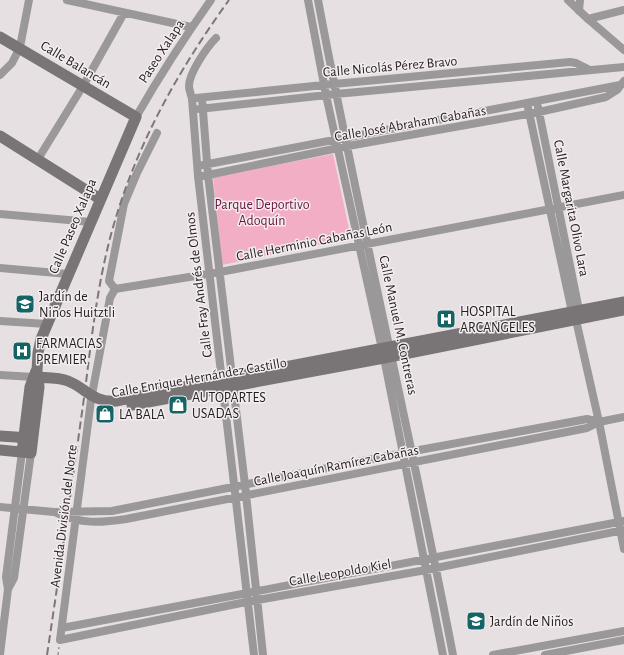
<svg xmlns="http://www.w3.org/2000/svg" width="624" height="655" viewBox="0 0 624 655" font-family="'Alegreya Sans',sans-serif">
<style>
.green{fill:#f1aec5}
.lines{fill:none;stroke-linecap:round;stroke-linejoin:round}
.path{stroke:#989294;stroke-width:1.5;stroke-dasharray:3 3;stroke-linecap:butt}
.minor{stroke:#9b9899;stroke-width:8}
.secondary{stroke:#797576;stroke-width:11}
.rail{stroke:#7c7778;stroke-width:2;stroke-dasharray:8 4;stroke-linecap:butt}
.labels{text-anchor:middle;stroke-width:3;stroke-linejoin:round;paint-order:stroke}
.street-label{font-size:14px;fill:#211e1f;stroke:#f4edef}
.park-label{font-size:14px;fill:#6a153d;stroke:#f4edef}
.poi-label{font-size:14px;fill:#211e1f;stroke:#f4edef;text-anchor:start}
</style>
<rect width="100%" height="100%" fill="#e7e0e2"/>
<path class="green" d="M333,154L351,238L222,265L213,177Z"/>
<g class="lines">
<path class="path" d="M58,655L59,647"/>
<path class="minor" d="M67,0L191,27
M308,0L326,95L384,358L443,655
M318,0C359,219 411,436 453,655
M568,0L588,19L624,50
M579,11L580,0
M588,19L624,10
M216,38C207,47 189,73 189,86C189,90 191,94 192,99L198,176L254,655
M0,75L12,63L20,47L29,0
M196,98L334,84L570,62L576,63L588,69
M202,98L208,175L245,485L263,655
M527,103L572,312L576,320L599,422L624,549
M538,107L579,310L578,315
M199,109L336,94L624,67
M136,117C159,77 184,38 211,0
M38,159L83,86L124,13
M203,165L620,85
M203,176L348,146L539,112L606,97L617,90L624,81
M624,195L220,272L115,289L110,298L91,400L60,640L246,602L426,570L624,530
M0,214L91,222
M0,268L68,274
M115,289L109,281L124,204L137,173L157,133
M0,321L47,324
M0,375L34,377
M0,507L54,512L112,511L403,453L587,419L599,422
M57,513C81,524 100,523 126,519L587,428L599,422L624,417
M8,589L14,578L31,453
M62,628C249,592 437,558 624,521
M0,654L8,589L6,577L22,452
M493,655L624,631
M545,655L624,640"/>
<path class="secondary" d="M0,37L136,117L41,339L38,353L37,371L39,387L31,453L0,450
M0,136L100,199
M34,377C45,378 58,377 68,381C86,388 93,403 116,401L232,377L624,302
M132,405L384,358L624,310
M0,436L30,438
M22,452L30,387L36,371"/>
<path class="rail" d="M47,655C60,569 72,484 84,398C92,336 98,274 117,214C141,136 182,65 229,0"/>
</g>
<defs>
<g id="school-square" transform="scale(1)"><rect x="-9" y="-9" width="18" height="18" rx="4" fill="#146465" stroke="#f4edef"/><path d="M0-5L7-2L0 1L-7-2ZM-4 1L0 2.5L4 1V4Q0 6-4 4Z" fill="#fff"/></g>
<g id="hospital-square" transform="scale(1)"><rect x="-9" y="-9" width="18" height="18" rx="4" fill="#146465" stroke="#f4edef"/><path d="M-5-5h3v3.5h4V-5h3V5h-3V1.5h-4V5h-3Z" fill="#fff"/></g>
<g id="shop-square" transform="scale(1)"><rect x="-9" y="-9" width="18" height="18" rx="4" fill="#146465" stroke="#f4edef"/><path d="M-5-2.5h2.3a2.7 3.5 0 0 1 5.4 0H5L5.5 6h-11ZM-1.5-2.5h3a1.5 2.3 0 0 0-3 0Z" fill="#fff"/></g>
</defs>
<g fill-rule="evenodd">
<use href="#school-square" x="25" y="304"/>
<use href="#hospital-square" x="446" y="319"/>
<use href="#hospital-square" x="22" y="351"/>
<use href="#shop-square" x="178" y="405"/>
<use href="#shop-square" x="105" y="414"/>
<use href="#school-square" x="476" y="621"/>
</g>
<g class="labels">
<g class="street-label">
<text transform="translate(161 51) rotate(-57)" y="5">Paseo Xalapa</text>
<text transform="translate(76 64) rotate(31)" y="5">Calle Balancán</text>
<text transform="translate(390 66) rotate(-5)" y="5">Calle Nicolás Pérez Bravo</text>
<text transform="translate(410 123) rotate(-10)" y="5">Calle José Abraham Cabañas</text>
<text transform="translate(572 208) rotate(79)" y="5">Calle Margarita Olivo Lara</text>
<text transform="translate(72 226) rotate(-67)" y="5">Calle Paseo Xalapa</text>
<text transform="translate(314 241) rotate(-11)" y="5">Calle Herminio Cabañas León</text>
<text transform="translate(198 285) rotate(-97)" y="5">Calle Fray Andrés de Olmos</text>
<text transform="translate(399 325) rotate(78)" y="5">Calle Manuel M. Contreras</text>
<text transform="translate(199 377) rotate(-10)" y="5">Calle Enrique Hernández Castillo</text>
<text transform="translate(336 465) rotate(-11)" y="5">Calle Joaquín Ramírez Cabañas</text>
<text transform="translate(63 516) rotate(-83)" y="5">Avenida División del Norte</text>
<text transform="translate(340 572) rotate(-10)" y="5">Calle Leopoldo Kiel</text>
</g>
<g class="park-label">
<text x="262" y="209">Parque Deportivo<tspan x="262" dy="16">Adoquín</tspan></text>
</g>
<g class="poi-label">
<text x="39" y="301">Jardín de<tspan x="39" dy="16">Niños Huitztli</tspan></text>
<text x="460" y="316">HOSPITAL<tspan x="460" dy="16">ARCANGELES</tspan></text>
<text x="36" y="348">FARMACIAS<tspan x="36" dy="16">PREMIER</tspan></text>
<text x="192" y="402">AUTOPARTES<tspan x="192" dy="16">USADAS</tspan></text>
<text x="119" y="419">LA BALA</text>
<text x="490" y="626">Jardín de Niños</text>
</g>
</g>
</svg>
